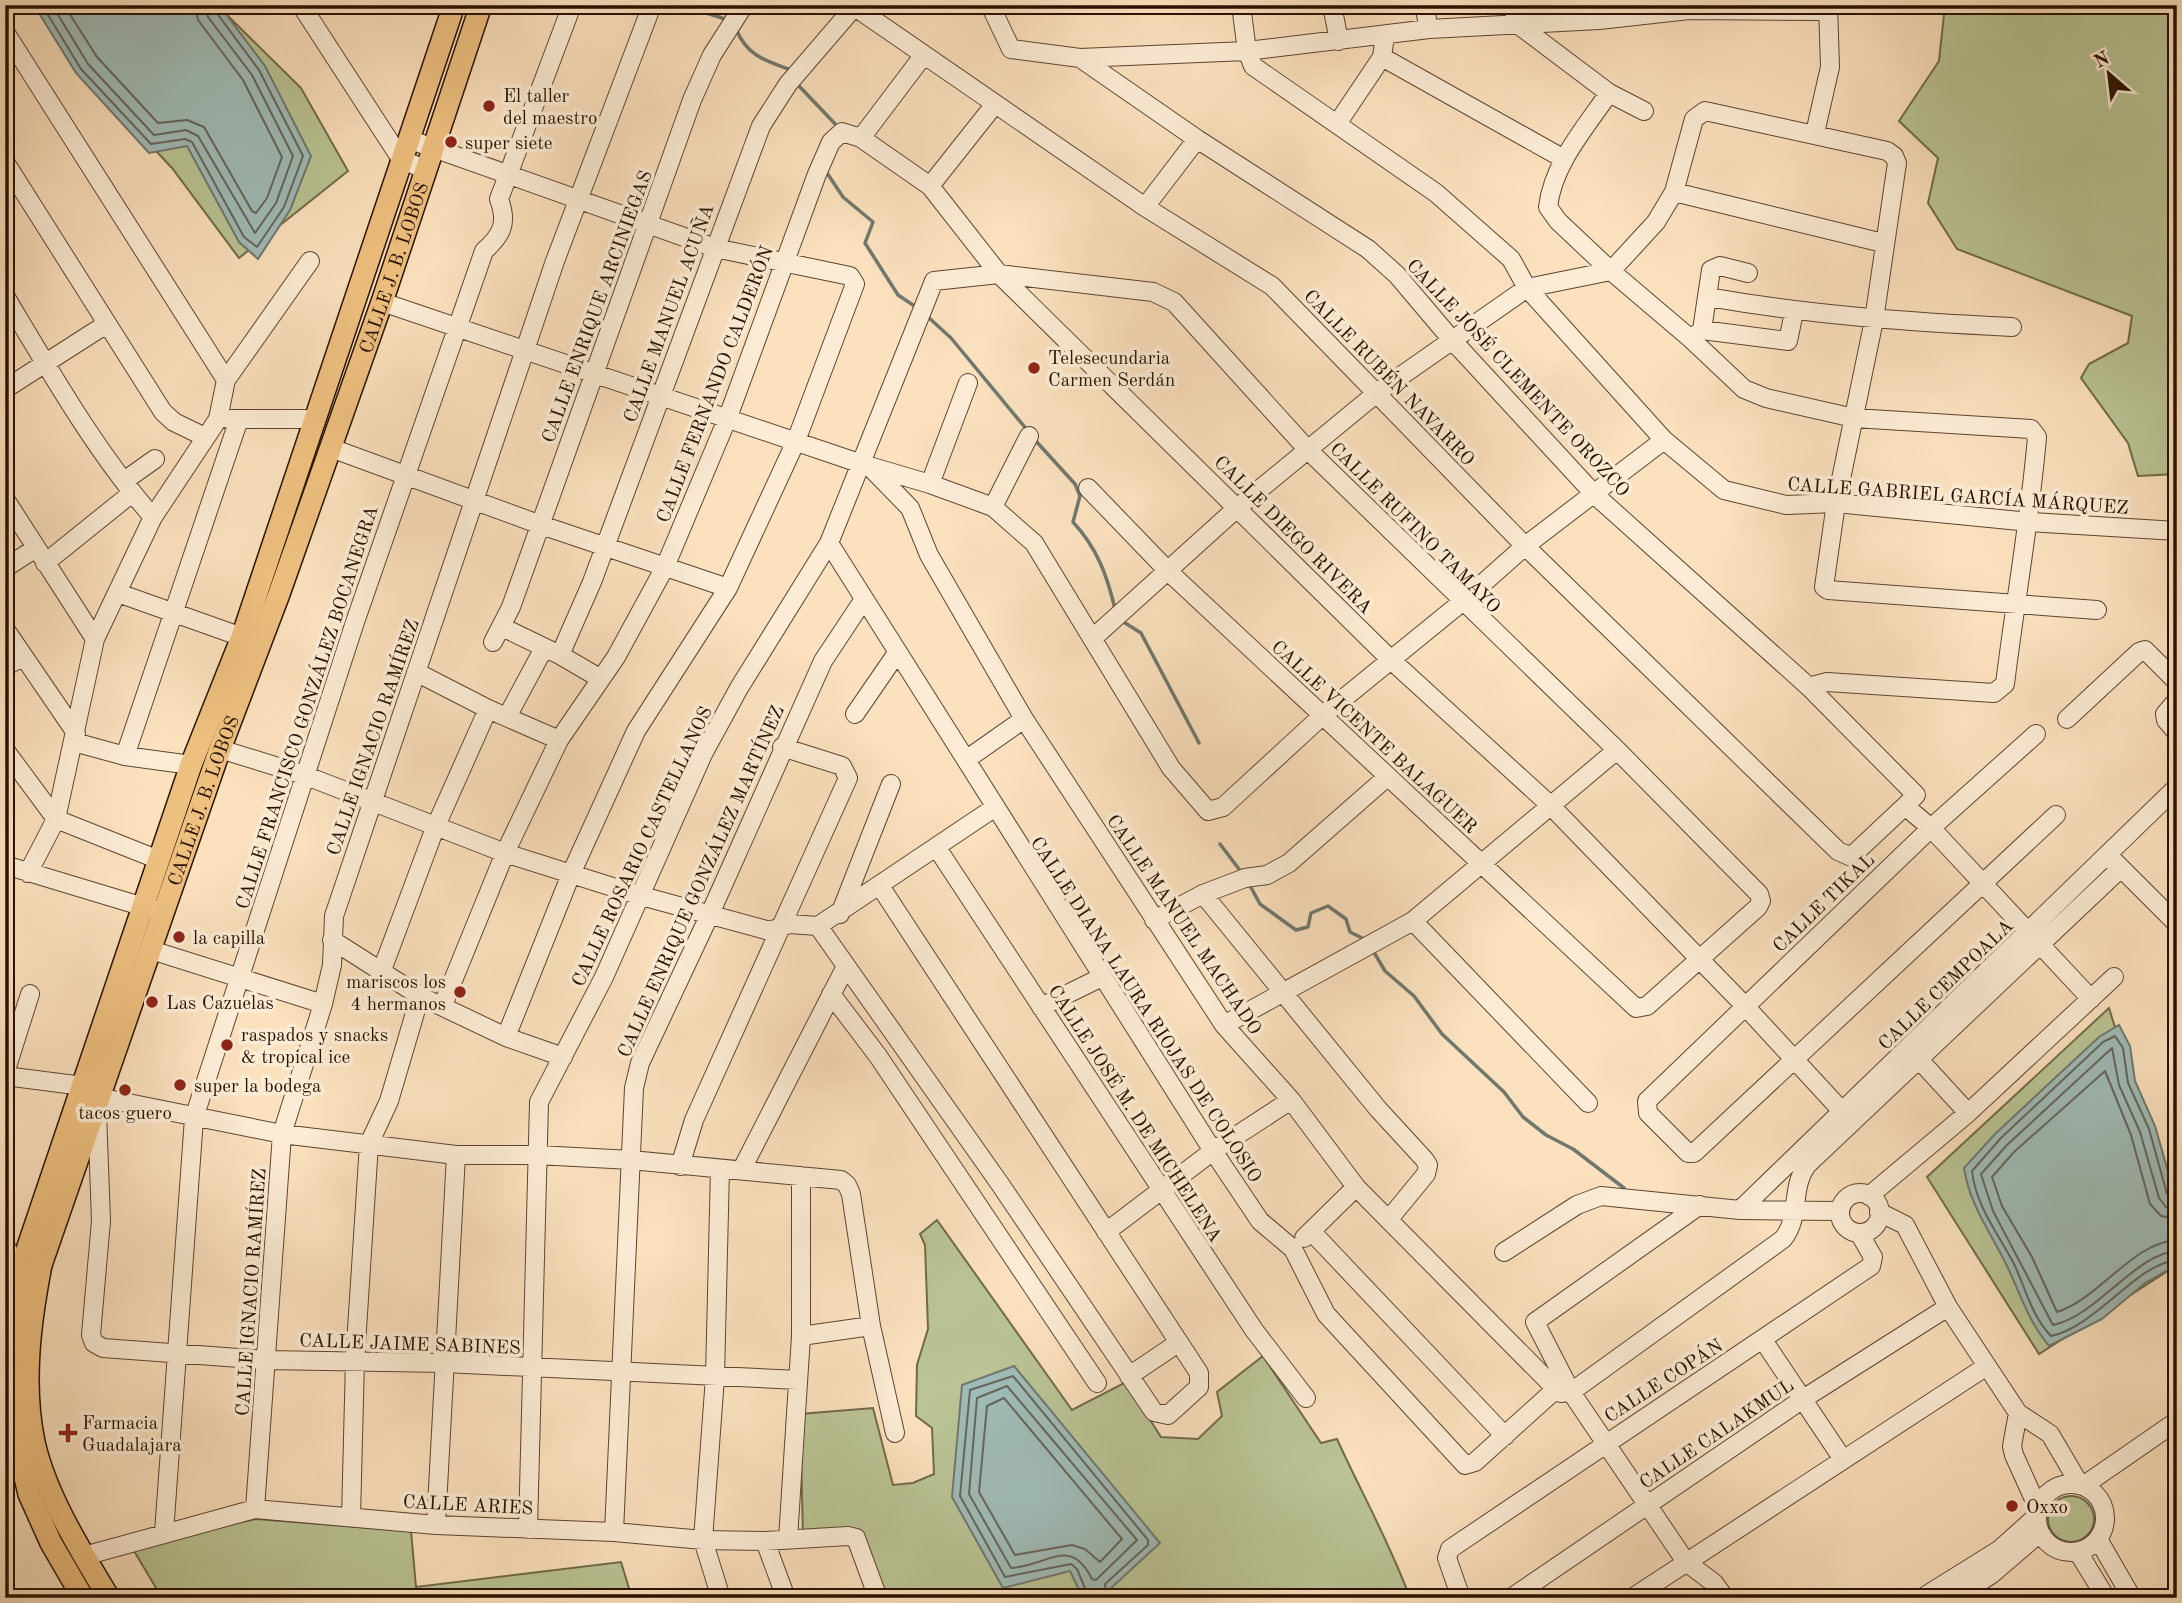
<svg xmlns="http://www.w3.org/2000/svg" width="2182" height="1603" viewBox="0 0 2182 1603" font-family="'Old Standard TT',serif">
<style>
.green{fill:#bac495;stroke:#716a4a;stroke-width:2}
.water{fill:#a0bcb8;stroke:#70786e;stroke-width:2}
.lines{fill:none;stroke-linecap:round;stroke-linejoin:round}
.shore{stroke:#64665c;stroke-width:2}
.stream{stroke:#70786e;stroke-width:3.5}
.minor-casing{stroke:#5d4530;stroke-width:20}
.major-casing{stroke:#281100;stroke-width:24}
.minor{stroke:#fcecd5;stroke-width:18}
.major{stroke:#eec07f;stroke-width:21}
.poi-dot{fill:#8f2418;stroke:#fcecd5;stroke-width:2.5}
.labels{text-anchor:middle;stroke-width:7;stroke-linejoin:round;paint-order:stroke}
.poi-label{font-size:19px;fill:#281100;stroke:#fcecd5;text-anchor:start}
.street-label{font-size:19px;fill:#281100;stroke:#fcecd5}
</style>
<rect width="100%" height="100%" fill="#fbe1be"/>
<filter id="stains"><feTurbulence type="fractalNoise" baseFrequency=".00286" numOctaves="4"/><feColorMatrix values="0 0 0 0 .2 0 0 0 0 .09 0 0 0 0 .02 0 0 0 .5 -.17"/></filter>
<radialGradient id="worn" r=".72"><stop offset=".6" stop-color="#630" stop-opacity="0"/><stop offset="1" stop-color="#630" stop-opacity=".3"/></radialGradient>
<path class="green" d="M1945,5H2177V474L2138,476L2128,443L2081,378L2089,364L2128,343L2132,316L1957,249L1928,203L1938,158L1899,121L1939,61Z
M221,9L301,88L348,171L239,258L172,168L89,80Z
M2109,1008L2177,1224V1265L2039,1354L1927,1177Z
M937,1220L1072,1410L1126,1382L1161,1437L1198,1439L1222,1416L1217,1392L1263,1356L1321,1443L1337,1439C1361,1492 1390,1543 1410,1598H875L854,1535L803,1537L800,1414L873,1408L893,1485L913,1483L934,1474L932,1428L916,1416L917,1365L928,1329L925,1245L920,1234Z
M2048 1519a23 23 0 1 1 46 0a23 23 0 1 1-46 0Z
M256,1519L411,1531L416,1587L621,1562L632,1598H162L131,1546Z"/>
<path class="water" d="M34,5H219L265,66L311,156L290,210L258,259L239,242L187,146L149,153L76,73Z
M2119,1025L2130,1046L2135,1081L2155,1126L2177,1203V1265L2145,1283L2102,1319L2049,1346C2029,1322 2021,1296 2008,1268C1992,1234 1970,1207 1964,1168L1995,1134L2099,1037Z
M1014,1366L1160,1543L1110,1589L1114,1598H1083L1070,1571L1003,1588L952,1497L962,1385Z"/>
<g class="lines">
<path class="shore" d="M42,5L81,69L151,144L185,139L192,142L244,237L257,247L284,207L303,156L259,70L216,12L214,5
M52,5L88,64L154,135L186,130L198,136L255,233L276,203L293,156L252,75L208,17L205,5
M64,5L97,57L158,123L187,120L204,127L252,211L256,213L267,198L282,157L243,80L198,20L195,5
M2177,1200L2167,1194L2149,1129L2128,1083L2123,1048L2115,1036L2103,1042L2001,1138L1972,1171C1976,1207 1998,1233 2014,1264C2026,1289 2031,1315 2051,1336C2097,1326 2136,1264 2177,1260
M2177,1209L2166,1207L2159,1198L2140,1132L2119,1085L2112,1048L2007,1145L1981,1174L1993,1211L2053,1325C2097,1316 2136,1253 2177,1251
M2177,1219L2161,1216L2150,1204L2131,1135L2105,1071L2014,1152L1992,1177L2002,1206L2032,1257L2057,1312C2099,1299 2133,1242 2177,1240
M1007,1386L1137,1540L1096,1580L1092,1579C1070,1535 1048,1566 1011,1568L969,1494L977,1398Z
M1004,1398L1122,1539L1100,1562L1085,1549L1072,1545L1015,1555L979,1492L987,1406Z
M1089,1598L1077,1569L1071,1564L1005,1577L960,1496L970,1390L1013,1376L1148,1540V1545L1105,1584L1106,1598"/>
<path class="stream" d="M682,5L725,19
M736,29C747,56 766,61 791,70
M799,86L838,127
M828,168L827,173L843,197L873,222L865,243L898,295L916,307
M927,316L951,338L1028,431
M1035,440L1075,484L1080,496L1073,522C1097,548 1107,575 1115,609
M1122,621L1141,633L1199,743L1141,633
M1220,844L1242,873
M1248,882L1260,904L1296,930L1308,927L1311,913L1328,906L1346,919L1350,932L1366,940
M1372,949L1385,971L1414,996L1442,1034L1504,1092L1523,1117L1546,1135L1573,1149L1624,1188"/>
<g class="minor-casing">
<path id="minor" d="M301,5L401,159L426,170
M852,5L1145,207L1272,286L1525,546L1838,851L1849,856L1856,852L1905,806
M990,5L1011,49L1080,58L1247,51L1429,29L1599,20L1689,10L1827,11
M1241,5L1247,51L1253,66L1436,193L1511,259L1527,288L1664,440L1724,490L1786,505L1836,503L2030,522L2177,531
M1332,5L1339,41
M1424,5L1429,29
M1513,5L1516,23L1609,93L1644,111
M5,32L226,380
M1385,36L1382,57L1564,159
M1080,58L1197,139L1368,249L1397,275L1452,340L1595,495L1809,687L1916,795L1905,806L1931,828L2091,999
M1609,93C1585,128 1553,164 1548,207L1558,221L1611,271L1691,339L1744,389L1766,398L1854,418L2031,429L2037,437C2030,520 2015,602 2005,684L1994,693L1827,682L1809,687
M1337,124L1382,57
M1815,133L1830,67L1828,5
M861,138L923,56
M408,139L715,248L850,276L855,284L796,441L728,588L636,731L571,874L506,1037
M5,162L163,412L174,422L205,437
M930,186L995,104
M1674,192L1883,243
M1145,207L1197,139
M5,296C48,368 97,454 153,517
M1708,297C1810,315 1910,322 2012,327
M382,302L859,463L930,484L993,507L1034,543L1171,768L1208,811L1223,807L1322,716L1462,602L1525,546L1664,440
M1702,330L1711,270L1720,266L1748,273
M1691,339L1702,330L1788,341L1794,312
M5,389L105,325
M228,419H316
M331,448L541,525L728,588
M870,467L910,508L929,555L1024,719L1224,1025L1291,1100L1356,1187L1560,1393L1571,1392L1783,1239C1801,1217 1790,1188 1807,1165L2121,868
M124,481L155,459
M930,484L968,383
M5,499L95,639
M993,507L1029,436
M829,543L1213,1151L1260,1221L1293,1249L1326,1314L1465,1465L1475,1462L1555,1390
M45,563L132,493
M5,568L36,548
M118,593L242,637
M502,627L560,655L601,679
M5,629L76,733
M1093,638L1237,508L1378,392L1527,288L1611,271L1656,222L1674,192L1694,119L1705,111L1887,151L1894,156L1897,163L1874,320L1836,503L1824,587L1828,590L2097,610
M493,642L511,607L692,100L712,55L744,5
M560,655L592,582L761,126L788,84L856,5
M5,667L23,656
M416,672L488,709L559,740
M2177,700L2165,714L2166,720L2177,733
M855,714L897,653
M507,717L544,648
M2067,719L2139,652L2145,650L2177,682
M2036,734L1931,828L1647,1101L1648,1113L1688,1153H1694L2056,815
M74,742L125,756L191,765
M220,749L304,775L505,853L638,895L770,931L789,924L818,926L1000,1184L1154,1412L1168,1415L1199,1387V1373L880,886
M5,750L56,819L159,860
M125,756L239,419
M967,759L1024,719
M937,848L1254,1330L1306,1398
M2113,860L2177,924
M5,865L154,910
M28,873L56,819L95,639L153,517L218,419L226,380L310,261
M1203,894L1378,1109L1424,1159L1428,1165L1426,1174L1389,1219
M840,914L891,784
M1154,920L1203,894L1245,878L1267,875L1289,863L1387,777
M1413,921L1588,1103
M818,926L994,808
M332,940L420,996L506,1037L563,1057
M151,950L323,1004
M382,970L435,828L488,709
M831,994L878,1056L1097,1383
M443,1005L505,853L559,740L616,657L665,567L728,417L817,174L831,142L842,132L861,138L930,186L999,274L1390,659L1550,805L1745,1006L1852,1122
M1041,1007L1102,977
M1224,1025L1413,921L1617,750
M1914,1054L1968,1113
M5,1073L30,994
M5,1076L83,1086
M98,1097L282,1134L456,1155H538L631,1160L841,1180L847,1185L851,1194L871,1326L895,1433
M97,1112L101,1221L91,1335L94,1343L103,1348L266,1360L445,1363L798,1380
M680,1166L694,1120L848,778L842,766L782,747
M720,1169L715,1377L703,1540L721,1598
M742,1169L845,968
M1840 1213a20 20 0 1 1 40 0a20 20 0 1 1-40 0Z
M1869,1196L1968,1113L2114,977
M1700,1205L1535,1322L1571,1392L1686,1562L1714,1583L1725,1598
M1740,1210L2177,787
M1879,1212L1905,1225L1948,1307L2018,1413L2050,1434L2080,1485
M1311,1231L1505,1436
M1106,1232L1213,1151L1291,1100
M1304,1238L1356,1187
M5,1245L19,1273
M1504,1252L1577,1205L1601,1196L1740,1210L1840,1211
M801,1336L871,1326
M1763,1340L1842,1458
M1129,1376L1178,1343
M2018,1413L2012,1446L2014,1455L2038,1508
M2037 1518a34 34 0 1 1 68 0a34 34 0 1 1-68 0Z
M2083,1486L2177,1421
M255,1509L282,1134L323,1004L332,965L334,916L555,261L652,5
M351,1517L355,1360L369,1144L389,1101L420,996
M436,1525L456,1155
M528,1529L539,1102L604,977L703,754L739,688L829,543L934,281L999,274L1153,292L1174,302L1308,450L1617,750L1759,894L1761,901L1758,907L1647,1006L1636,1008L1169,572L1088,488
M614,1532L634,1088L640,1063L710,914L823,661L864,599
M164,1533L194,1118L355,622L484,251C502,235 508,223 499,199L572,5
M788,1539L801,1336V1176
M2098,1539L2132,1598
M765,1541L786,1598
M2078,1552L2106,1598
M84,1556L255,1509L436,1525L614,1532L703,1540L765,1541L848,1536L856,1538L878,1598
M1461,1598L1447,1558L1450,1549L1871,1266L1873,1257L1859,1233
M1511,1598L1803,1399L1948,1307
M1632,1598L1987,1366
M1922,1598L1999,1550L2037,1516
M1955,1598L1992,1574L2035,1537L2042,1535"/>
</g>
<g class="major-casing">
<g id="major">
<path d="M83,1598L51,1543L29,1494L15,1435L9,1379L19,1273L191,765L242,637L454,5"/>
<path id="s1" d="M109,1598C81,1551 46,1496 34,1442C22,1384 30,1322 41,1265L220,749L279,594L382,302L481,5"/>
</g>
</g>
<use href="#minor" class="minor"/>
<use href="#major" class="major"/>
</g>
<g class="poi-dot">
<circle cx="489" cy="106" r="7"/>
<circle cx="451" cy="142" r="7"/>
<circle cx="1034" cy="368" r="7"/>
<circle cx="179" cy="937" r="7"/>
<circle cx="460" cy="992" r="7"/>
<circle cx="152" cy="1002" r="7"/>
<circle cx="227" cy="1045" r="7"/>
<circle cx="180" cy="1085" r="7"/>
<circle cx="125" cy="1090" r="7"/>
<path d="M64.5 1422.5h7v7h7v7h-7v7h-7v-7h-7v-7h7z"/>
<circle cx="2012" cy="1506" r="7"/>
</g>
<g class="labels">
<g class="poi-label">
<text x="503" y="102">El taller<tspan x="503" dy="22">del maestro</tspan></text>
<text x="465" y="149">super siete</text>
<text x="1048" y="364">Telesecundaria<tspan x="1048" dy="22">Carmen Serdán</tspan></text>
<text x="193" y="944">la capilla</text>
<text x="446" y="988" text-anchor="end">mariscos los<tspan x="446" dy="22">4 hermanos</tspan></text>
<text x="166" y="1009">Las Cazuelas</text>
<text x="241" y="1041">raspados y snacks<tspan x="241" dy="22">&amp; tropical ice</tspan></text>
<text x="194" y="1092">super la bodega</text>
<text x="125" y="1119" text-anchor="middle">tacos guero</text>
<text x="82" y="1429">Farmacia<tspan x="82" dy="22">Guadalajara</tspan></text>
<text x="2026" y="1513">Oxxo</text>
</g>
<g class="street-label">
<text dy="7" stroke="none"><textPath href="#s1" startOffset="1410">CALLE J. B. LOBOS</textPath></text>
<text transform="translate(596 306) rotate(-70)" y="7">CALLE ENRIQUE ARCINIEGAS</text>
<text transform="translate(668 313) rotate(-70)" y="7">CALLE MANUEL ACUÑA</text>
<text transform="translate(1390 377) rotate(46)" y="7">CALLE RUBÉN NAVARRO</text>
<text transform="translate(1519 377) rotate(47)" y="7">CALLE JOSÉ CLEMENTE OROZCO</text>
<text transform="translate(714 384) rotate(-69)" y="7">CALLE FERNANDO CALDERÓN</text>
<text transform="translate(1958 495) rotate(4)" y="7">CALLE GABRIEL GARCÍA MÁRQUEZ</text>
<text transform="translate(1416 527) rotate(45)" y="7">CALLE RUFINO TAMAYO</text>
<text transform="translate(1294 534) rotate(45)" y="7">CALLE DIEGO RIVERA</text>
<text transform="translate(306 707) rotate(-72)" y="7">CALLE FRANCISCO GONZÁLEZ BOCANEGRA</text>
<text transform="translate(1375 736) rotate(43)" y="7">CALLE VICENTE BALAGUER</text>
<text transform="translate(372 737) rotate(-71)" y="7">CALLE IGNACIO RAMÍREZ</text>
<text dy="7" stroke="none"><textPath href="#s1" startOffset="844">CALLE J. B. LOBOS</textPath></text>
<text transform="translate(641 846) rotate(-65)" y="7">CALLE ROSARIO CASTELLANOS</text>
<text transform="translate(700 881) rotate(-66)" y="7">CALLE ENRIQUE GONZÁLEZ MARTÍNEZ</text>
<text transform="translate(1823 902) rotate(-44)" y="7">CALLE TIKAL</text>
<text transform="translate(1185 924) rotate(56)" y="7">CALLE MANUEL MACHADO</text>
<text transform="translate(1945 984) rotate(-44)" y="7">CALLE CEMPOALA</text>
<text transform="translate(1147 1009) rotate(57)" y="7">CALLE DIANA LAURA RIOJAS DE COLOSIO</text>
<text transform="translate(1136 1113) rotate(57)" y="7">CALLE JOSÉ M. DE MICHELENA</text>
<text transform="translate(250 1292) rotate(-86)" y="7">CALLE IGNACIO RAMÍREZ</text>
<text transform="translate(410 1343) rotate(2)" y="7">CALLE JAIME SABINES</text>
<text transform="translate(1663 1380) rotate(-33)" y="7">CALLE COPÁN</text>
<text transform="translate(1716 1433) rotate(-34)" y="7">CALLE CALAKMUL</text>
<text transform="translate(468 1504) rotate(3)" y="7">CALLE ARIES</text>
</g>
</g>
<rect width="2182" height="1603" fill="none" stroke="#fbe1be" stroke-width="28"/>
<rect x="7" y="7" width="2168" height="1589" fill="none" stroke="#281100" stroke-width="3.5"/>
<rect x="14" y="14" width="2154" height="1575" fill="none" stroke="#281100" stroke-width="2"/>
<g transform="translate(2109 74) rotate(332)" stroke="#fcecd5" stroke-width="5" paint-order="stroke">
<path d="M0-5L12 26L0 18L-12 26Z" fill="#281100"/>
<text y="-10" font-size="19" font-weight="bold" text-anchor="middle" fill="#281100">N</text>
</g>
<rect width="100%" height="100%" filter="url(#stains)"/>
<rect width="100%" height="100%" fill="url(#worn)"/>
</svg>
